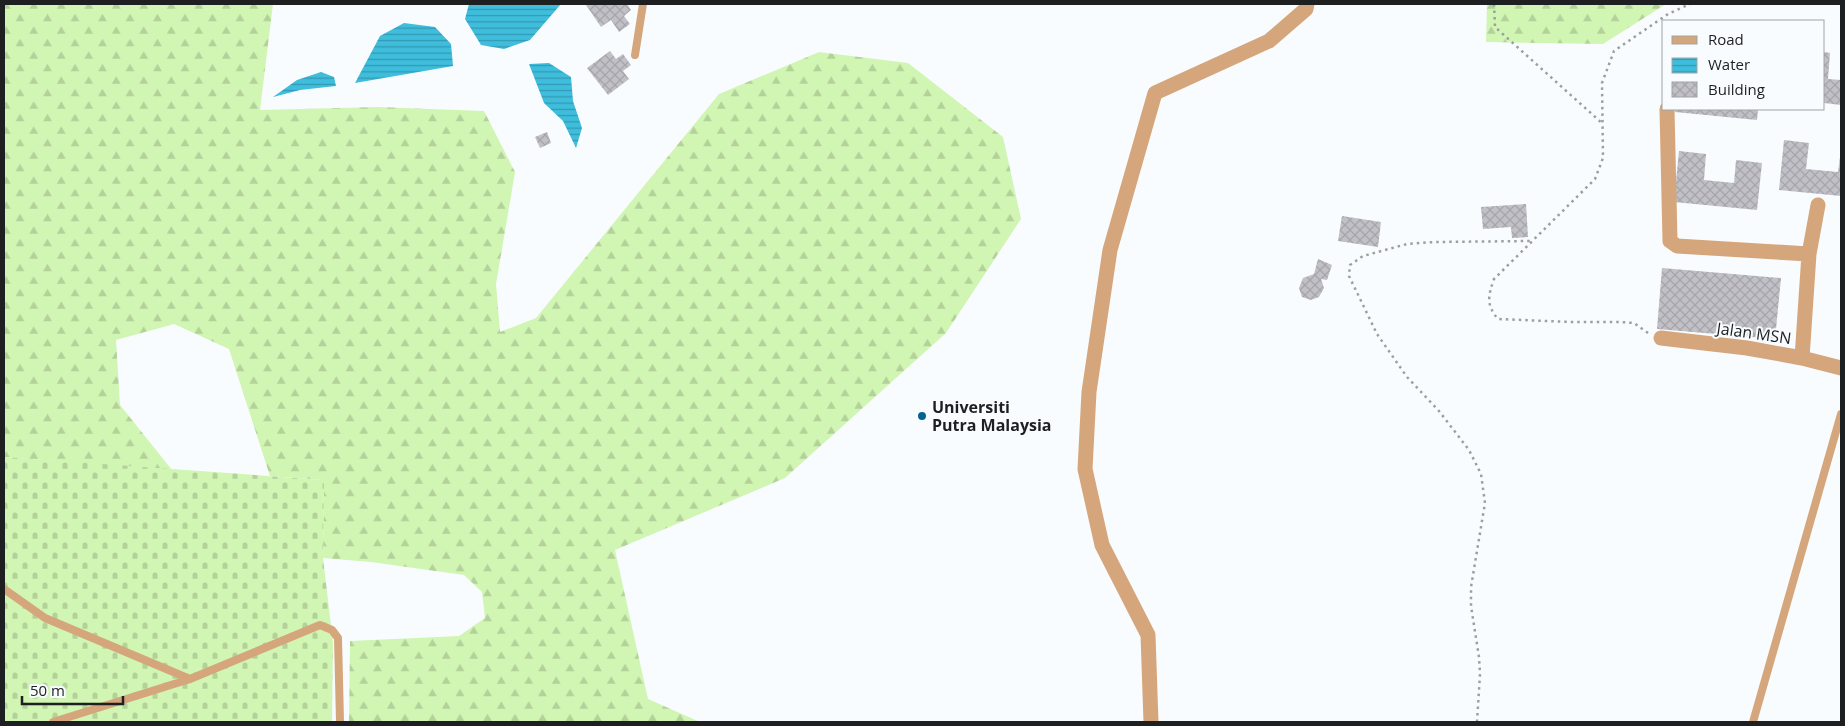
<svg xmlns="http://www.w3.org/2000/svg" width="1845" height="726" viewBox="0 0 1845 726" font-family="'Open Sans',sans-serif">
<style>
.forest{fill:url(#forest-firs)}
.cemetery{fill:url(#cemetery-stones)}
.water{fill:url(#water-rules)}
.building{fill:url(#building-cross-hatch)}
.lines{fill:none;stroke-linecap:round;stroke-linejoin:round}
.path{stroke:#9c9ea0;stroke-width:2.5;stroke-dasharray:2.5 4;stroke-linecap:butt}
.service{stroke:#d5a67b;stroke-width:8}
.minor{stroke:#d5a67b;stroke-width:15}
.poi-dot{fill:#036494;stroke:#f9fcfe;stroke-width:2}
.labels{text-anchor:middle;stroke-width:4;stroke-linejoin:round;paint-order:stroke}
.street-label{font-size:16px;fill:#1d1f21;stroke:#f9fcfe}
.poi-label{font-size:16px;font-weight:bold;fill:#1d1f21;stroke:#f9fcfe;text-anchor:start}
</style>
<defs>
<pattern id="forest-firs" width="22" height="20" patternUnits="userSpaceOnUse" patternTransform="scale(1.25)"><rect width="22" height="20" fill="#d1f5b3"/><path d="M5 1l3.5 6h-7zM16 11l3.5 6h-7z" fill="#b3d29a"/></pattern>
<pattern id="cemetery-stones" width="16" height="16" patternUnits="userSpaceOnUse" patternTransform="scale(1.25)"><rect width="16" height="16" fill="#d1f5b3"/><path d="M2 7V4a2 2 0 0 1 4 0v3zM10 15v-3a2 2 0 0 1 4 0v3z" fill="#b3d29a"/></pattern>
<pattern id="water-rules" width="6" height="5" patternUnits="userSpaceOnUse" patternTransform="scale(1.25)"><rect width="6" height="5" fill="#3ebddc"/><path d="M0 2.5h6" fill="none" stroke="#3399b2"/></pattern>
<pattern id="building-cross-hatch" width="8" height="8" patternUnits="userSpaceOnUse" patternTransform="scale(1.25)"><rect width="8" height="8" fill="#c1c0c7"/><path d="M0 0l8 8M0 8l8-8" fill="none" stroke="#a5a5ab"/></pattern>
</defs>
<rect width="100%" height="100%" fill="#f9fcfe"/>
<path class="forest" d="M4,4H273L260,110L378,107L484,111L515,172L496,284L500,332L536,318L719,94L819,52L908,63L1003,137L1021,219L946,333L785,478L615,550L648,699L700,722H349L350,641L459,636L485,618L482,592L464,575L371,562L323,558L324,480L270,476L229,349L174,324L116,340L120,405L172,470L4,457Z
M1487,4H1666L1603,44L1486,42Z"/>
<path class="cemetery" d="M4,457L324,480L323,558L333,642L332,722H4Z"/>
<path class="water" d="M469,4H561L530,40L504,49L481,45L465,19Z
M404,23L435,27L451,44L453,66L355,83L380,36Z
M549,63L571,77L573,101L582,128L576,148L563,121L544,103L529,64Z
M321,72L334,77L336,86L300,90L273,97L297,80Z"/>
<path class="building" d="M589,4H627L631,10L624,16L630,24L619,32L611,20L601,27L586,5Z
M610,51L616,59L623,54L631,65L623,71L629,79L608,95L587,68Z
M1824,52L1830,53L1828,79L1841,80V105L1824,103Z
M1675,109H1758L1757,120L1675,112Z
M547,132L551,143L540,148L535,137Z
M1784,140L1809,143L1806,169L1838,172L1840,157H1841V196L1779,190Z
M1679,151L1706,154L1704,180L1734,183L1736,160L1762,163L1757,210L1674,202Z
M1526,204L1528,237L1512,238L1511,227L1483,229L1481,207Z
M1342,216L1381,222L1378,247L1338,241Z
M1318,259L1332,265L1327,280L1321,279L1324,288L1319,297L1311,300L1302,297L1299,288L1303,278L1314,274Z
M1662,268L1781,278L1775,339L1657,329Z"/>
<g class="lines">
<path class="path" d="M1494,4L1495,27L1603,124
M1648,333L1634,323L1621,322H1571L1498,319C1486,305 1488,296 1494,279L1595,179L1603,158L1602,83L1614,51L1668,14L1690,4
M1477,722L1480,674L1479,657L1471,606V587L1485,503L1481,474L1469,450L1439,411L1407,377L1377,334L1349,276L1350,265L1363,256L1407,244L1434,242L1532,241"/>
<path class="service" d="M635,55L643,4
M4,589L45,618L190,679
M53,722L190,679L320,625L332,630L338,638L340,722
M1753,722L1841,414"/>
<path class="minor" d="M1667,109L1670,241L1677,246L1809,254
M1661,338L1747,348L1802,358L1841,368
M1802,358L1809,254L1818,205
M1151,722L1148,635L1102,545L1085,469L1089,392L1110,250L1155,93L1269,41L1306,9L1307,4"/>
</g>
<circle class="poi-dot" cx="922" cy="416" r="5"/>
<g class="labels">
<g class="street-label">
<text transform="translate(1754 333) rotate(8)" y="6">Jalan MSN</text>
</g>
<g class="poi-label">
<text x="932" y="413">Universiti<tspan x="932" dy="18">Putra Malaysia</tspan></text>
</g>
</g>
<rect width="1845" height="726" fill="none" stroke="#1d1f21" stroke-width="10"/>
<rect x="1662" y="20" width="162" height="90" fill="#f9fcfe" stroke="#a1a4a6"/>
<rect x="1672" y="36" width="25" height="8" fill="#d5a67b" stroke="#a1a4a6"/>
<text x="1708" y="45" font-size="15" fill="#1d1f21">Road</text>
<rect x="1672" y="58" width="25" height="15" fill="url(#water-rules)" stroke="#a1a4a6"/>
<text x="1708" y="70" font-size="15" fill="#1d1f21">Water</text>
<rect x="1672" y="82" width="25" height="15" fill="url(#building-cross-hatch)" stroke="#a1a4a6"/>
<text x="1708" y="95" font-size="15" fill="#1d1f21">Building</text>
<path d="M22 696v8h101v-8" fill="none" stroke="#1d1f21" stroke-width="2.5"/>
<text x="30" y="696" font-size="15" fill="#1d1f21" stroke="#f9fcfe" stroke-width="4" paint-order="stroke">50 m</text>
</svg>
